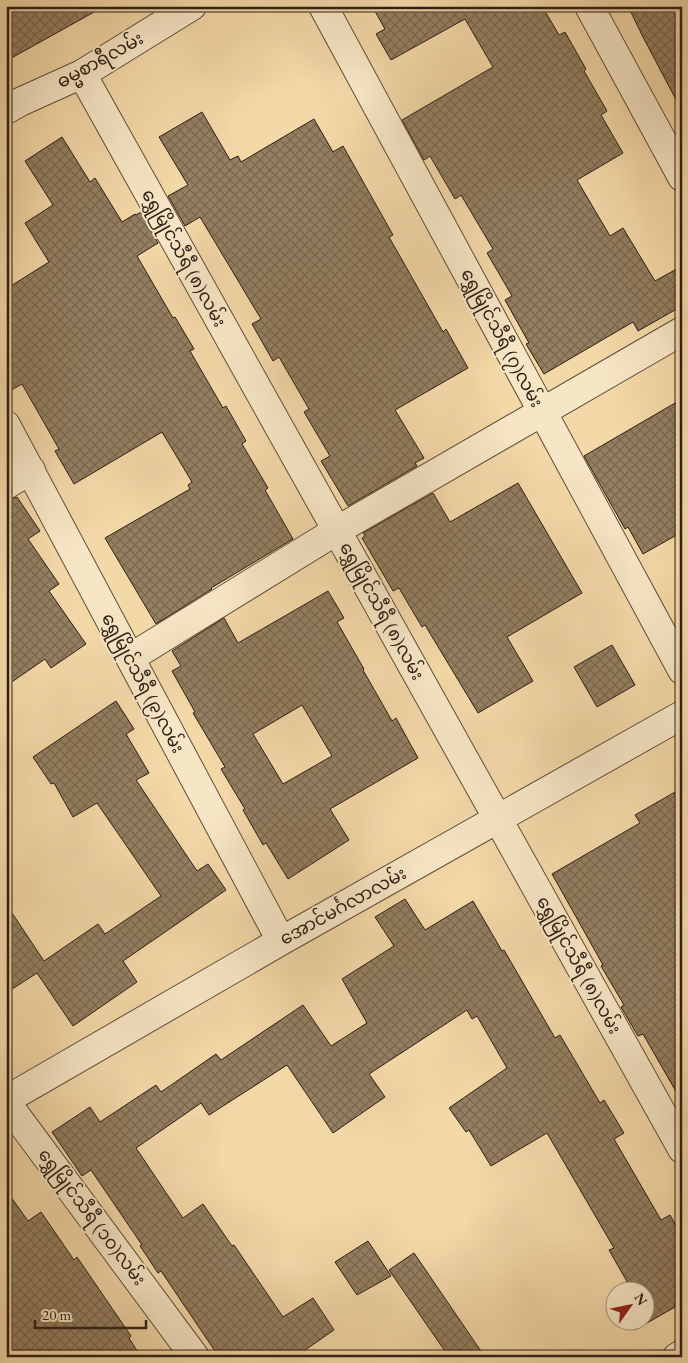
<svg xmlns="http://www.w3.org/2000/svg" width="688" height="1363" viewBox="0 0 688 1363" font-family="'EB Garamond','Noto Sans Myanmar',serif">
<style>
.building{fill:url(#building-cross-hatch);stroke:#2e1f15;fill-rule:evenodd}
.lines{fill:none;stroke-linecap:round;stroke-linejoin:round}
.minor-casing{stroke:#5f4d3a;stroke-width:30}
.minor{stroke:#f7e6c6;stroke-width:28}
.labels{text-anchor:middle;stroke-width:4;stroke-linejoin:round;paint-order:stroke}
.street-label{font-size:18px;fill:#2e1f15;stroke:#f7e6c6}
</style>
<defs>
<pattern id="building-cross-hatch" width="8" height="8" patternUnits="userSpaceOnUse" patternTransform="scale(1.25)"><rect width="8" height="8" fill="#947f61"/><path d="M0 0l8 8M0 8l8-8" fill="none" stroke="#79674f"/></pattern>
</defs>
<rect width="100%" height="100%" fill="#f3d8a8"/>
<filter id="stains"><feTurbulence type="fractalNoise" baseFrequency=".004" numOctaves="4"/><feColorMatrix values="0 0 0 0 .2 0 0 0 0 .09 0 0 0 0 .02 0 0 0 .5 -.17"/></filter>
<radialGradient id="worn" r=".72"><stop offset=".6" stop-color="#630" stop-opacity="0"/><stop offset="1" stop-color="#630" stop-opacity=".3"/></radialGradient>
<path class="building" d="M6,6H105L6,61Z
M372,6H542L559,35L565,32L586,69L584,71L607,111L601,115L623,153L577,180L610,236L623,228L655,281L682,266V306L638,331L633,322L544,374L526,344L529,343L505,300L512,296L487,253L493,249L461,195L455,199L430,156L424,160L402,120L493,67L465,19L391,60L376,34L385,29Z
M628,6H682V111L643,37Z
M202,112L230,160L238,156L241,162L314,119L333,152L343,146L393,235L389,237L443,332L446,329L468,368L395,410L424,458L415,463L417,466L348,506L321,461L330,456L304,412L309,409L279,357L273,361L252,324L261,319L200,217L185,226L168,196L188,185L159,137Z
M62,137L90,182L95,178L122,222L135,214L136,215L141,212L158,243L137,256L173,318L175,317L194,349L190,351L223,408L226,406L246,441L242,444L268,488L265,490L293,539L211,588L212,589L156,624L105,538L190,489L188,485L192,482L162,432L74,484L55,451L59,449L22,384L6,393V289L49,262L25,223L53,205L25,161Z
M682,399V532L643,554L628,527L625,529L584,456Z
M518,483L582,593L507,637L533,681L478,713L425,625L422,627L399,588L393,591L362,538L365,536L363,533L433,493L450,522Z
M17,497L40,531L28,539L59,584L49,591L86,644L51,668L45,659L6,686V501Z
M328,591L344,618L337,622L364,669L363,670L392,721L396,718L418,758L330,809L349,840L288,879L266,843L263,845L243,810L245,809L221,769L225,767L193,713L195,712L172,671L181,666L172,651L224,618L238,643ZM302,705L332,756L283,784L253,734Z
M612,645L635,685L597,707L574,667Z
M116,701L134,729L126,734L149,773L136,780L197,871L208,864L226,890L123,961L137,982L73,1026L37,973L6,993V904L44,961L98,924L105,934L161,896L97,803L73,817L54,783L51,784L33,757Z
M682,788V1102L643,1034L638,1036L621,1007L624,1005L601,966L603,965L552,874L640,823L635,815Z
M405,899L425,930L473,901L502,951L504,950L555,1038L560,1035L600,1103L604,1100L624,1133L614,1139L661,1220L670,1215L682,1236V1303L635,1330L630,1320H646V1290H620L629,1285L609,1250L614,1248L547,1133L491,1166L469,1130L466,1132L449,1108L507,1068L477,1016L472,1019L467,1010L369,1074L385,1097L333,1133L287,1065L209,1115L201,1103L136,1148L183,1218L203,1204L232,1246L234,1245L283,1317L313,1298L334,1330L295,1357H219L161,1271L158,1273L140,1246L142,1245L91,1170L82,1176L52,1132L90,1107L100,1122L156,1085L161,1092L216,1054L221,1060L303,1005L331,1046L367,1023L342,979L394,946L375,917Z
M6,1190L28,1221L41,1212L74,1260L77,1257L131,1336L129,1338L141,1357H6Z
M368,1241L391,1276L357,1295L335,1262Z
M414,1253L485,1357H449L389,1270Z"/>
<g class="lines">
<g class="minor-casing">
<path id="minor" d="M323,6L682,670
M589,6L682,177
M82,74L682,1149
M6,110L20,102L82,74L192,6
M6,425L281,941
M6,485L31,470
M130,658L336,531L682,331
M6,1100L281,941L682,715
M6,1102L195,1357
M677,1357L682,1354"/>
</g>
<use href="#minor" class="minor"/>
</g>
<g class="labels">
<g class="street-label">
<text transform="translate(100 60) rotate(-29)" y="6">ဓမ္မစာရီလမ်း</text>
<text transform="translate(184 258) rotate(61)" y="6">ရွှေမြိုင်သီရီ (၈)လမ်း</text>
<text transform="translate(502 338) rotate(62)" y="6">ရွှေမြိုင်သီရီ (၇)လမ်း</text>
<text transform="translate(382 611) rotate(61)" y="6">ရွှေမြိုင်သီရီ (၈)လမ်း</text>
<text transform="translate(143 683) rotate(62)" y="6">ရွှေမြိုင်သီရီ (၉)လမ်း</text>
<text transform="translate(343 906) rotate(-29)" y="6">အောင်မင်္ဂလာလမ်း</text>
<text transform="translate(579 965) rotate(61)" y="6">ရွှေမြိုင်သီရီ (၈)လမ်း</text>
<text transform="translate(92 1217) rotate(53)" y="6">ရွှေမြိုင်သီရီ (၁၀)လမ်း</text>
</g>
</g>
<rect width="688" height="1363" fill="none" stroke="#f3d8a8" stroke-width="25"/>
<rect x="8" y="8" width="673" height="1348" fill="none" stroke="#2e1f15" stroke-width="2.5"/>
<rect x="12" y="12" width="663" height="1338" fill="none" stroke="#2e1f15"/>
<g transform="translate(630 1306) rotate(57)"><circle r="24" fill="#f7e6c6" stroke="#a7967f"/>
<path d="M0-4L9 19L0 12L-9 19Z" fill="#8f2418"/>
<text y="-8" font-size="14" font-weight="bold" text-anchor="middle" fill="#2e1f15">N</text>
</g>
<path d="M35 1320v8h111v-8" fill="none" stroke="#2e1f15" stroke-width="2.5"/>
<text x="42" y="1320" font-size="15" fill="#2e1f15" stroke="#f7e6c6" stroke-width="4" paint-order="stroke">20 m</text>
<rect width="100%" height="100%" filter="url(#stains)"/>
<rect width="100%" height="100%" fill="url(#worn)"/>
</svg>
